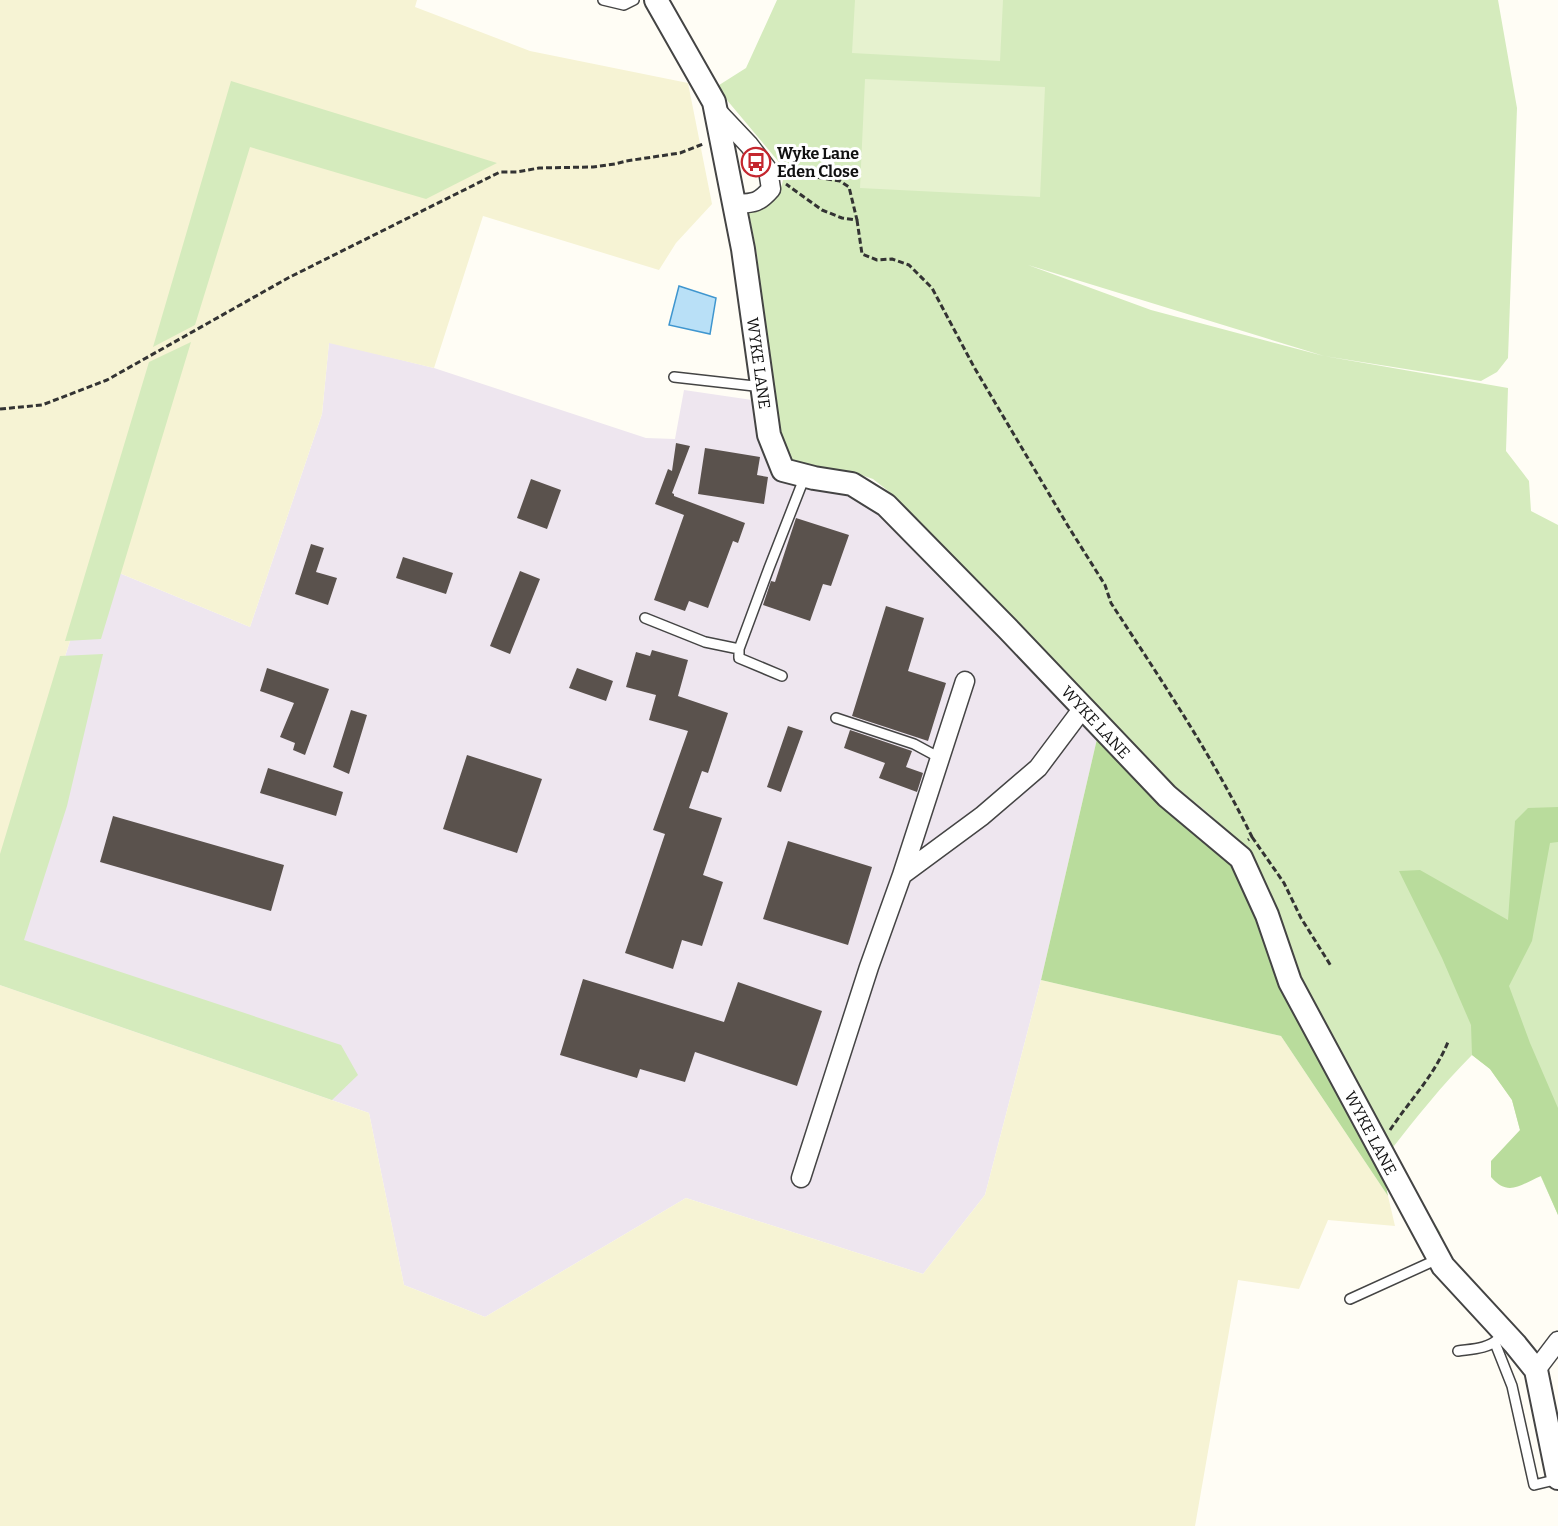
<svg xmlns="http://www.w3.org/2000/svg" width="1558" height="1526" viewBox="0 0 1558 1526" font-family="Bitter,serif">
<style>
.industrial{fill:#eee6ef}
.farmland{fill:#f6f3d4}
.green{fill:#d5ebbd;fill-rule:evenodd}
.forest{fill:#b9dc9c}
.pitch{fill:#e6f2cf}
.water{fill:#b9e0f7;stroke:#3f96cf;stroke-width:1.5}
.building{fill:#5a524d}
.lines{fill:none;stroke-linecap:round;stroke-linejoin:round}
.service-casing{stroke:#444;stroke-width:12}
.minor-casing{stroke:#444;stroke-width:21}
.tertiary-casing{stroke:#444;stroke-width:26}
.path{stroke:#333;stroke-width:3;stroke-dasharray:6 3;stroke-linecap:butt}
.service{stroke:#fff;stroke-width:9}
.minor{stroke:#fff;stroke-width:18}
.tertiary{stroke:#fff;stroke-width:22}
.labels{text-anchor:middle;stroke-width:6;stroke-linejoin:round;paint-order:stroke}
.poi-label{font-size:16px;font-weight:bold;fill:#111;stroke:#fff;text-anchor:start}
.street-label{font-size:16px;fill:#111;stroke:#fff}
</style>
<rect width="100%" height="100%" fill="#fffdf5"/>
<path class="industrial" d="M329,342L434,368L646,438L675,439L684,390L765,402L769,435L852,484L1100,726L1041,980L985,1195L923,1274L686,1198L485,1317L404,1285L369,1113L0,985V859L95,563L250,627L322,414Z"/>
<path class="farmland" d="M0,0H417L415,7L530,51L688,83L712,204L676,243L659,270L483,216L434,368L329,343L322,414L250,627L95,563L0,859Z
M1041,980L1281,1036L1388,1196L1395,1226L1328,1220L1299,1289L1238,1280L1195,1526H0V985L369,1113L404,1285L485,1317L686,1198L923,1274L985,1195Z"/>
<path class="green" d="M777,0H1498L1517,108L1508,358L1497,372L1481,381L1324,356L1508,388L1506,451L1529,481L1531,511L1558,525V1215L1520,1130L1512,1100L1490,1069L1472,1055C1442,1085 1416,1118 1390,1151L1408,1175L1404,1178L1441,1233H1438L1429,1223L1302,1009L1266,884L1242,844L1208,813L1164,777L1021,626L892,494L873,479L855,473L836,469L818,470L793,464L779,441L768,366L757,254L748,209C770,199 786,197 783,167L716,87L746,68ZM1028,265L1324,356L1151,310Z
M231,81L497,163L426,199L250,147L195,325L153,347Z
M191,342L101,639L65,641L149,362Z
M103,654L67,806L24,940L341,1045L358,1075L332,1100L0,985V854L60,656Z"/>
<path class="forest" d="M1100,726L1241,858L1378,1145L1388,1196L1281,1036L1041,980Z
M1558,807V842L1550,843L1532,941L1509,986L1530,1043L1558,1108V1215L1541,1176C1520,1185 1508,1197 1491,1177V1161L1520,1130L1512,1100L1490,1069L1472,1055L1471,1025L1442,958L1399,871L1420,870L1508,920L1515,821L1528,808Z"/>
<path class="pitch" d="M855,0H1003L1000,61L852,53Z
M865,79L1045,87L1040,197L860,188Z"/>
<path class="water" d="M679,286L716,298L710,334L669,325Z"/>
<path class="building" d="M676,443L690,446L672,493L674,494V496L745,523L738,543L733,541L708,608L689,601L685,611L654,600L684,515L655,504L668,469L672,471Z
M705,448L760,457L757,475L768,477L764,504L698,494Z
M531,479L561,490L547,529L517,518Z
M796,518L849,535L831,586L823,584L810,621L763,605L771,581L775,582Z
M311,544L324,548L316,572L337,578L328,605L295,594Z
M403,557L453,573L446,594L396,578Z
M520,571L540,579L510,654L490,646Z
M886,606L924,618L908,671L946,683L928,741L852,716Z
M652,650L688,660L678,696L728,713L708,773L702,771L689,808L722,818L703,875L723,882L702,946L682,940L673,969L625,953L665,834L653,830L688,731L649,720L656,695L626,687L636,652L650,656Z
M267,668L329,689L305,755L293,750L295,743L280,737L294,703L260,691Z
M577,668L613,681L606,701L569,688Z
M351,710L367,715L349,774L333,767Z
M788,726L803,731L781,792L767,787Z
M850,730L912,751L906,767L923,773L917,792L879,778L885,763L844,748Z
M467,755L542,779L517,853L443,829Z
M268,768L343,792L336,816L260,793Z
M113,816L284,865L271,911L100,862Z
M788,841L872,867L848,945L763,919Z
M583,979L724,1022L738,982L822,1011L797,1086L695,1052L685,1082L640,1069L637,1078L560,1055Z"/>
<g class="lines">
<g class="service-casing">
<path id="service" d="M603,0L624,5L634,0
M674,377L763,387
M645,618L705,642L739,649
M782,676L739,658V649L769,568L805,476
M836,718L914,744L940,758
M1350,1299L1438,1259
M1495,1343L1512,1386L1534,1485L1558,1479
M1458,1351C1471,1349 1488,1349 1498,1339"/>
</g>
<g class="minor-casing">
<path id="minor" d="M715,109L749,145L768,170L771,189C758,204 753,203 734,204
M902,875L965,681
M801,1178L869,967L902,875L982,816L1038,768L1083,708
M1536,1370L1558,1341"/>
</g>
<g class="tertiary-casing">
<path id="tertiary" d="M656,0L714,102L743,249L769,435L783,470L814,478L852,484L886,505L1008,629L1167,796L1241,858L1267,915L1290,982L1443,1266L1515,1344L1536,1370L1558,1478"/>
</g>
<path class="path" d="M784,167L787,166L802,175L840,181L849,187L857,220L842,218L822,210L786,184
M857,220L862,254L877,260L892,259L909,265L932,288L974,367L1068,526L1105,585L1111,603C1161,680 1212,755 1252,837L1248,840
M0,409L42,405L107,380L288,278L500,172H517L539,168L593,167L615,164L626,161L680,153L703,144
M1252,837L1284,883L1301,918L1331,966
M1390,1130C1410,1100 1434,1076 1448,1042"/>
<use href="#service" class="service"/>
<use href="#minor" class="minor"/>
<use href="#tertiary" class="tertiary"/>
</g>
<defs>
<g id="bus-ring" transform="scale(1.5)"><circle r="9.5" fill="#fff" stroke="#c4262e" stroke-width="1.5"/><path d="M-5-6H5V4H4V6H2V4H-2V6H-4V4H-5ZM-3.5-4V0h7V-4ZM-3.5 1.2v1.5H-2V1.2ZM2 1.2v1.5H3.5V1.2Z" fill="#c4262e"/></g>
</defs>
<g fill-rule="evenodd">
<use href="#bus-ring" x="756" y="162"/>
</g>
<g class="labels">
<g class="poi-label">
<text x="777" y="159">Wyke Lane<tspan x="777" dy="18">Eden Close</tspan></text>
</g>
<g class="street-label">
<text transform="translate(759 363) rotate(82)" y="6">WYKE LANE</text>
<text transform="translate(1096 722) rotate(47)" y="6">WYKE LANE</text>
<text transform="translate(1371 1133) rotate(62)" y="6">WYKE LANE</text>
</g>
</g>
</svg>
